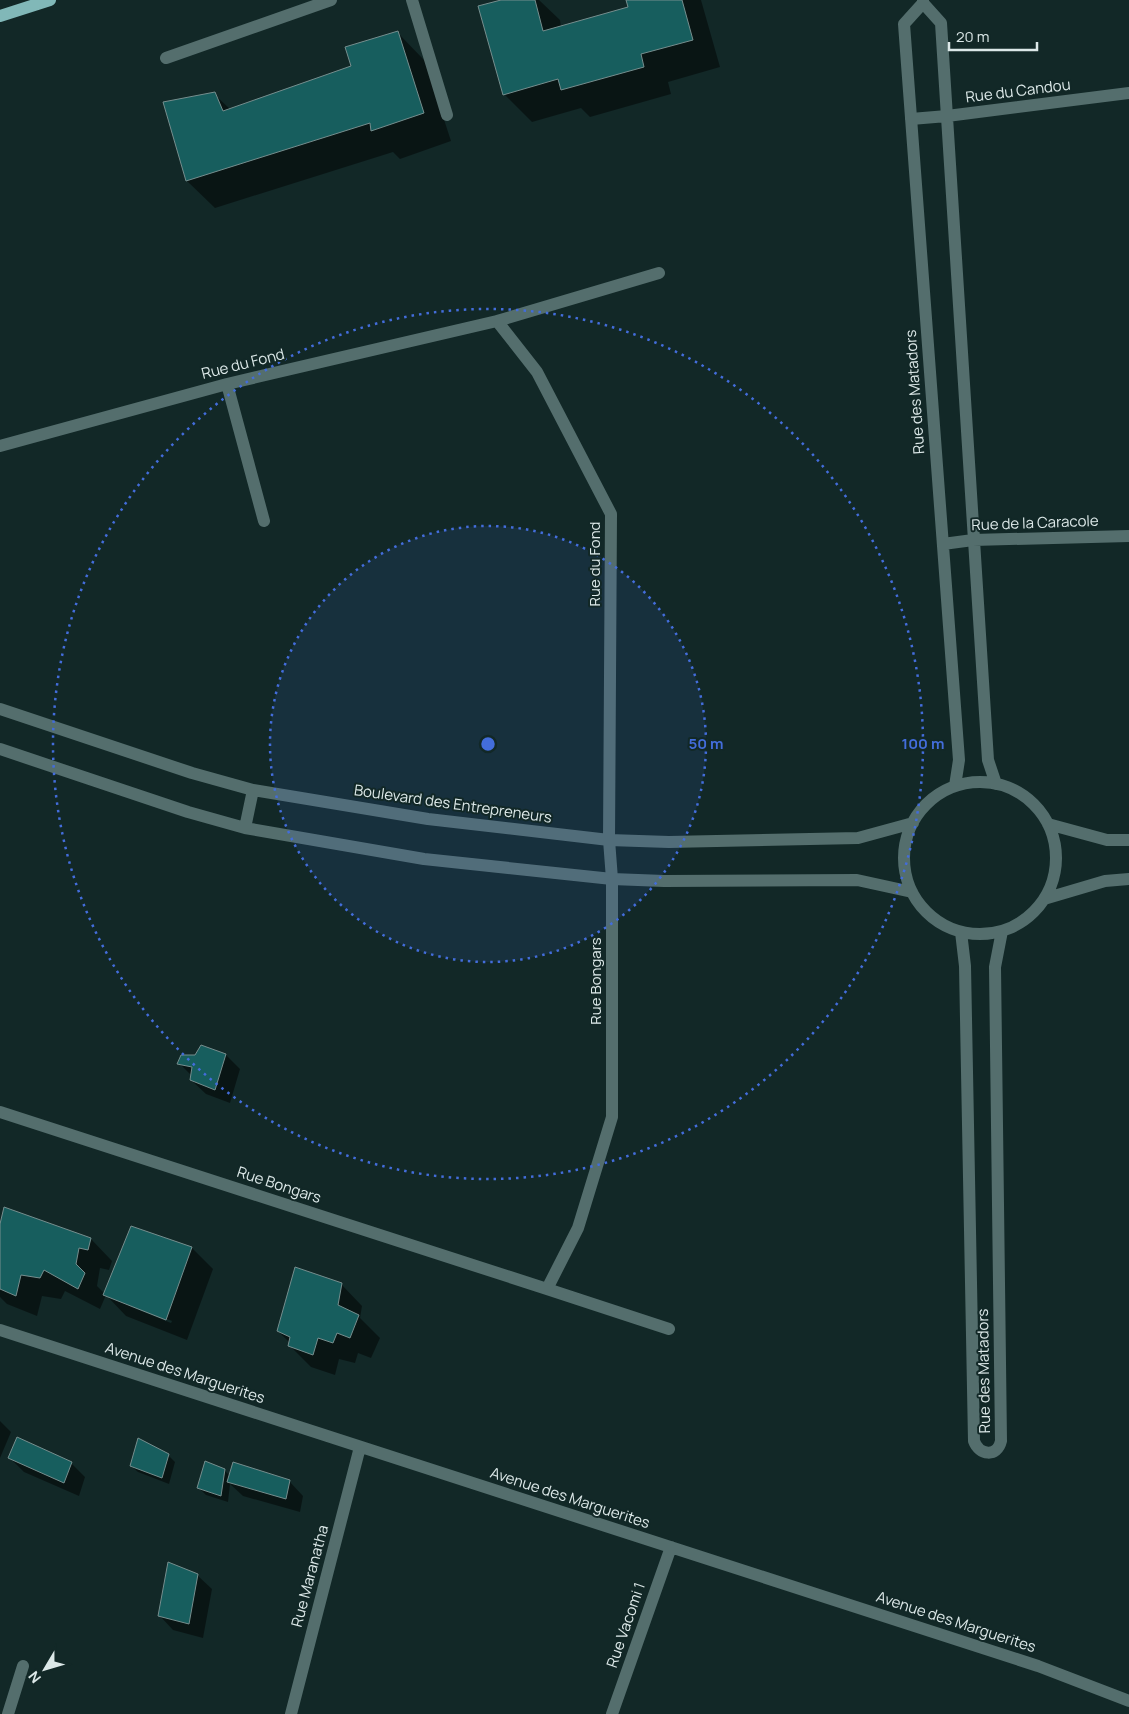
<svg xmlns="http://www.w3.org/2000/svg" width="1129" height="1714" viewBox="0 0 1129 1714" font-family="Manrope,sans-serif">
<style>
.shadow{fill:#0007;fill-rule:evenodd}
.building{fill:#175e5e;stroke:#768e8e}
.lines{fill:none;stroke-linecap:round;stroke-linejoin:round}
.minor{stroke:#546e6d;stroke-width:12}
.major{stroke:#81b8b8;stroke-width:12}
.ring{fill:none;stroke:#436ddb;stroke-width:2.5;stroke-dasharray:2.5 5}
.labels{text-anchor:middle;stroke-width:4;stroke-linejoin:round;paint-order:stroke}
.street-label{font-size:15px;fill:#dce8e8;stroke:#122827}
.centre{fill:#436ddb;stroke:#122827;stroke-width:2.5}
.ring-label{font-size:15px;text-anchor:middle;font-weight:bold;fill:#436ddb;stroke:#122827;stroke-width:4;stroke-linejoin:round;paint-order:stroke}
</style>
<rect width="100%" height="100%" fill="#122827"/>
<path class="shadow" d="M505,0H539L560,20L561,27L629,8L627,0H701L720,67L668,82L671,94L590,117L581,108L532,122L504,94Z
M398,33L425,61L451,141L400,159L393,152L215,208L187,181L214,94L231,110L353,67Z
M226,1055L240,1069L230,1103L206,1094L191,1080L192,1076L179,1063Z
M0,1229L91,1239L112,1261L109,1270L100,1268L97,1286L105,1294L192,1248L213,1269L187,1340L126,1316L106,1295L100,1309L65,1291L61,1299L42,1296L37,1316L7,1304L0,1297ZM129,1304L172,1321L171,1323L129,1306Z
M341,1284L362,1306L360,1318L380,1338L371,1358L358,1353L355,1363L339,1359L335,1375L311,1367L289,1345L290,1343L278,1331Z
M0,1421L11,1432L0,1458Z
M168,1455L175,1462L169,1484L138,1472L131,1466Z
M10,1458L71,1463L85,1477L79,1496L24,1472Z
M224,1470L230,1476L289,1481L303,1496L300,1512L243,1496L230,1484L228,1502L206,1495L199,1488Z
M197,1575L212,1589L203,1638L173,1630L159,1615Z"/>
<path class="building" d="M501,0H535L543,31L628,7L626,0H682L693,40L641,54L644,67L561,90L558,79L503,95L478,6Z
M398,31L424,113L371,131L370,123L186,181L163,102L215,92L223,111L351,66L345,47Z
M201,1045L226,1054L215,1090L190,1080L192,1067L177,1064L181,1055H195Z
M4,1207L91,1238L88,1250L79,1248L76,1264L85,1273L78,1289L44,1270L40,1278L21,1275L16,1296L0,1289V1224Z
M131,1226L192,1247L166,1320L103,1295Z
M295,1267L342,1283L338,1305L359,1315L350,1338L337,1333L333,1343L318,1338L313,1355L288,1346L290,1337L277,1331Z
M17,1437L72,1462L64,1483L8,1458Z
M138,1438L169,1454L162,1478L130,1466Z
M205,1461L225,1469L221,1496L197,1488Z
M233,1462L290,1480L286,1499L227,1482Z
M168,1562L198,1574L189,1624L158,1616Z"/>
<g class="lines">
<path class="minor" d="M412,0L447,115
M923,0V3L904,24L959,760L955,786
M923,3L941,23L988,760L996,784
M166,58L331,0
M911,119L947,116L1129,93
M497,321L659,273
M227,384L264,521
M0,446L227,384L497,321L537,372L611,514L609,840L612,879V1117L578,1228L547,1289L0,1112
M943,544L973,540L1129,536
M0,709L192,773L253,790L428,819L609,840L669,842L858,838L913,823
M0,749L188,812L245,828L424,859L612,879L664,881L857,880L912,892
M904 858a76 76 0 1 1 152 0a76 76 0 1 1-152 0Z
M1048,824L1107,840H1129
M245,828L253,790
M1044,899L1105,881L1129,879
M961,932L965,966L974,1441C979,1455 997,1458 1001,1441L995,967L1002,931
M547,1289L669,1329
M0,1330L1038,1666L1129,1701
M8,1714L23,1666
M291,1714L360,1447
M612,1714L671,1547"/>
<path class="major" d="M0,16L50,0"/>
</g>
<circle cx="488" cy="744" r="218" fill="#436ddb" fill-opacity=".12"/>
<g class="ring">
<circle cx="488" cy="744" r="218"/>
<circle cx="488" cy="744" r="435"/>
</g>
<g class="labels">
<g class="street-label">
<text transform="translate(1018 91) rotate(-7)" y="5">Rue du Candou</text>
<text transform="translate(243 364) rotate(-14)" y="5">Rue du Fond</text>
<text transform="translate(915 392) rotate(-94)" y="5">Rue des Matadors</text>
<text transform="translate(1035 523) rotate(-2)" y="5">Rue de la Caracole</text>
<text transform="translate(595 564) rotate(-90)" y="5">Rue du Fond</text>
<text transform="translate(453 804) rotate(8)" y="5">Boulevard des Entrepreneurs</text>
<text transform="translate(596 981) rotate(-90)" y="5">Rue Bongars</text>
<text transform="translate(279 1185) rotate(18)" y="5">Rue Bongars</text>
<text transform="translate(984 1371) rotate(-91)" y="5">Rue des Matadors</text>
<text transform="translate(185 1373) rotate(18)" y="5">Avenue des Marguerites</text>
<text transform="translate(570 1498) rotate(18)" y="5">Avenue des Marguerites</text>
<text transform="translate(310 1576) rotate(-75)" y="5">Rue Maranatha</text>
<text transform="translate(956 1622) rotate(18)" y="5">Avenue des Marguerites</text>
<text transform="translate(626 1625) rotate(-71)" y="5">Rue Vacomi 1</text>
</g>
</g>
<circle cx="488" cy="744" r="8" class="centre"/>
<g class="ring-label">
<text x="706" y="749">50 m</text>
<text x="923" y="749">100 m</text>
</g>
<g transform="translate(45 1669) rotate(232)" stroke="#122827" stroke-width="4" paint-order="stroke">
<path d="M0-4L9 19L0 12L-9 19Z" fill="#dce8e8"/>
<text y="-8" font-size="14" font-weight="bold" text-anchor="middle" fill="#dce8e8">N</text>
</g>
<path d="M949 42v8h88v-8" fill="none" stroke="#dce8e8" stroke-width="2.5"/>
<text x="956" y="42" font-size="15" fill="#dce8e8" stroke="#122827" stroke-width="4" paint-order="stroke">20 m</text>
</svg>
